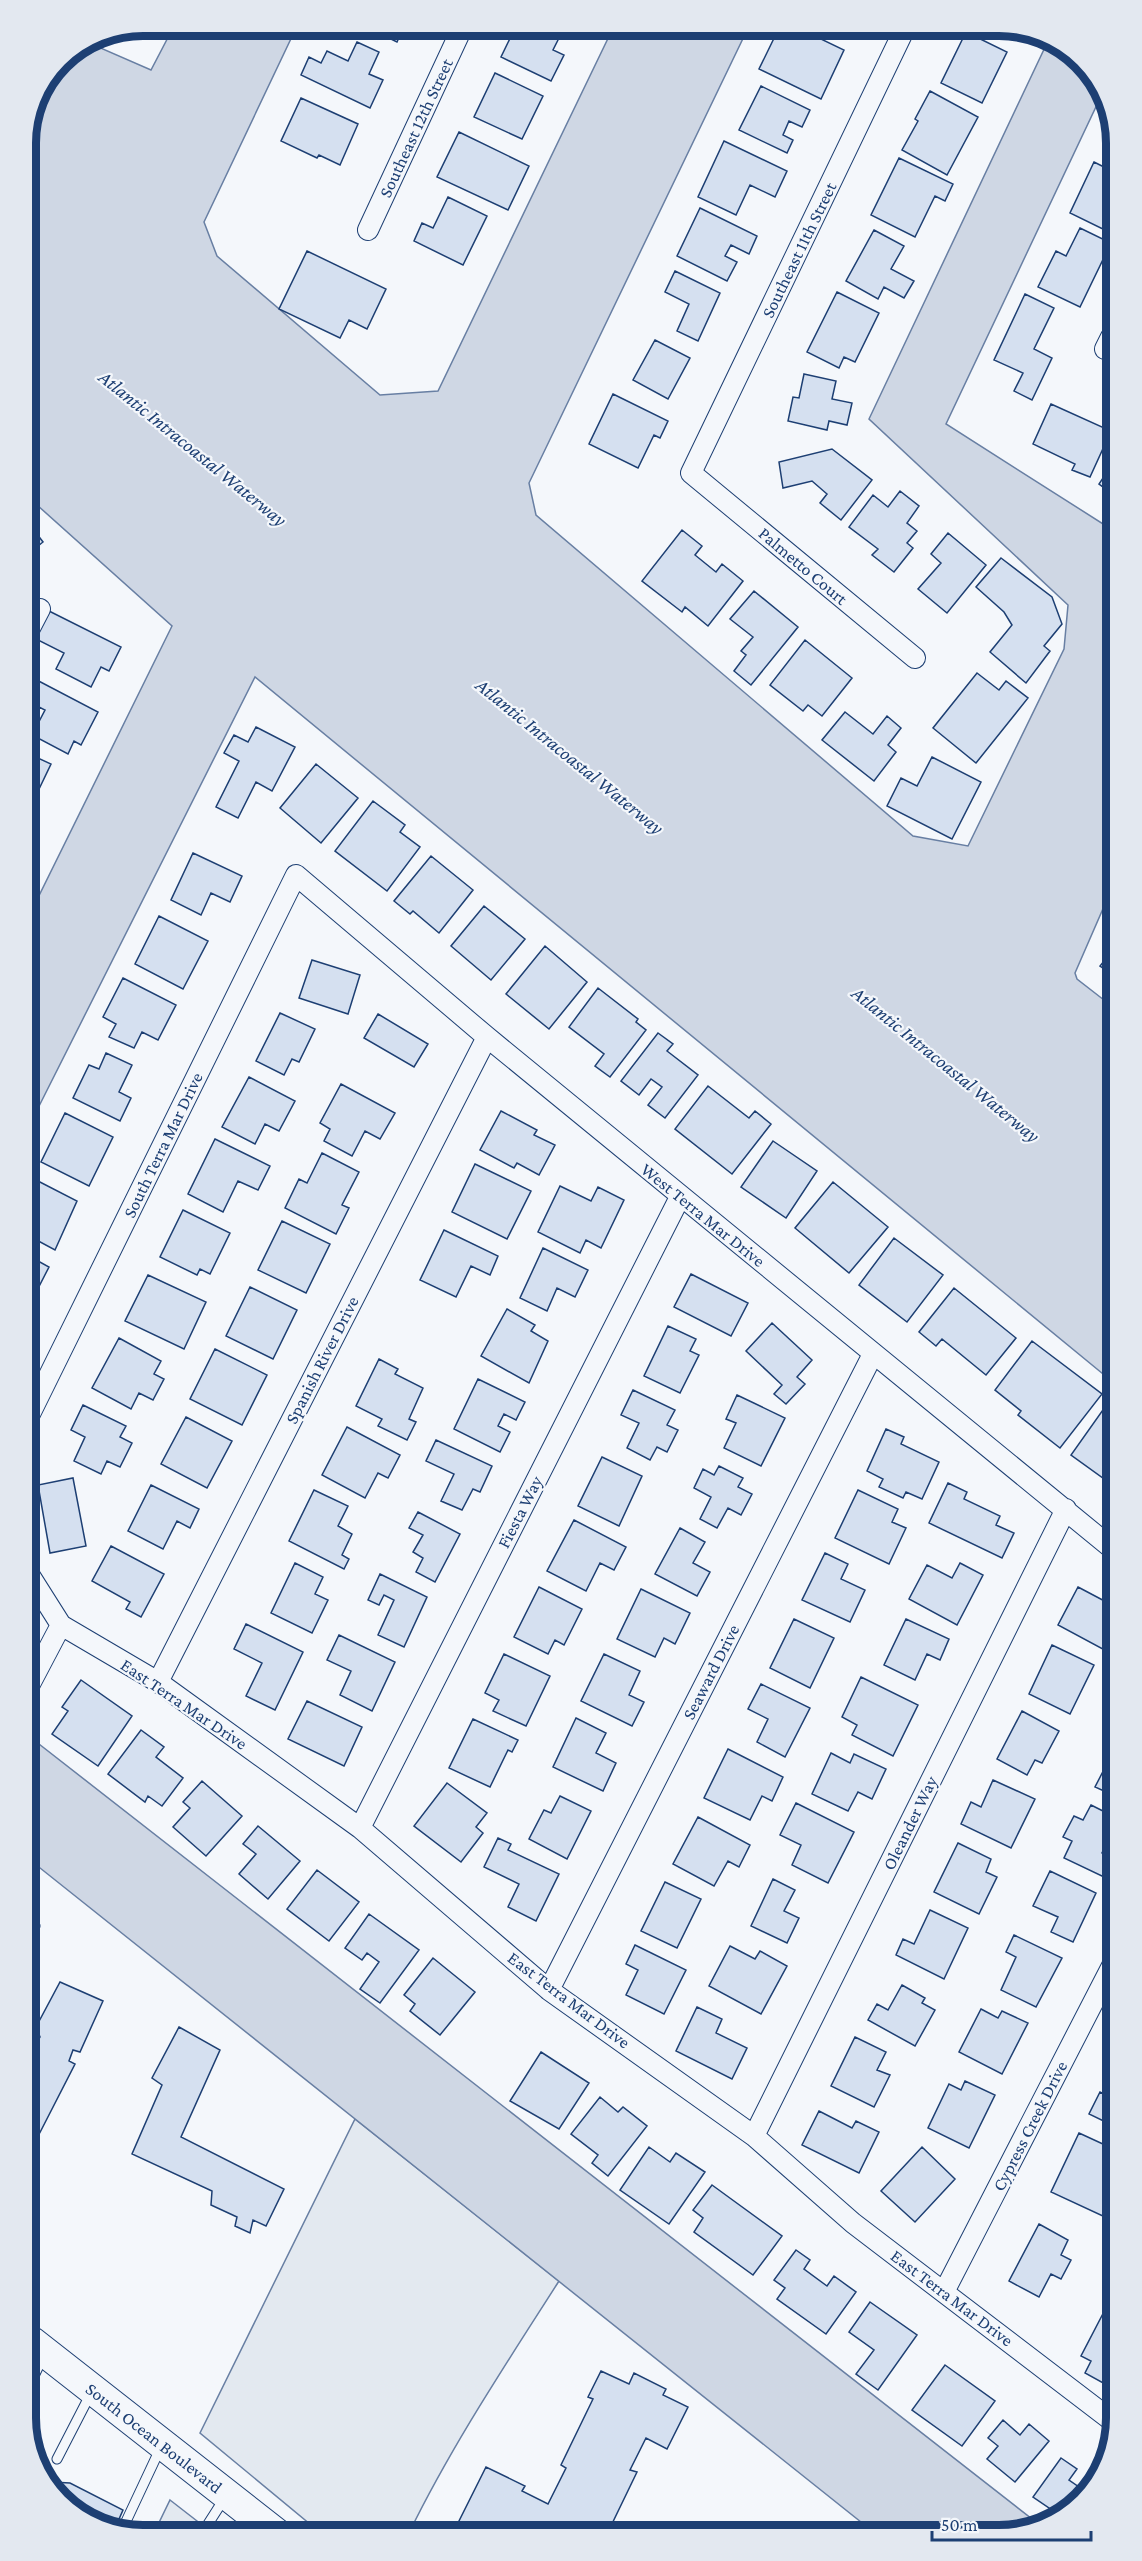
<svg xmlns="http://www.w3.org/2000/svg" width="1142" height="2561" viewBox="0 0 1142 2561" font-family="'Crimson Pro',serif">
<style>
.green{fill:#e3e9f0;stroke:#687fa3;stroke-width:1.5}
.water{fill:#cfd7e4;stroke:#687fa3;stroke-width:1.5}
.building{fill:#d5e0f0;stroke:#1d3f73;stroke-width:1.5}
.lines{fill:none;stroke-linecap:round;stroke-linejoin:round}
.lane-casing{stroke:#1d3f73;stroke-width:11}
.street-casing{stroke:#1d3f73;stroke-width:22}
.primary-casing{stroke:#1d3f73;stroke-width:32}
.lane{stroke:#f4f7fb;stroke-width:9}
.street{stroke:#f4f7fb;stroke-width:20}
.primary{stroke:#f4f7fb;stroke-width:30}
.labels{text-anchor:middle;stroke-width:4.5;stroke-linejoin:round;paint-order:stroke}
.street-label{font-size:18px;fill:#1d3f73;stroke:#f4f7fb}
.water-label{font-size:20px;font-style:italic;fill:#1d3f73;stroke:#f4f7fb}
.rim{fill:none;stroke:#1d3f73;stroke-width:8}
</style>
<rect width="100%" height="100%" fill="#f4f7fb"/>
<path class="green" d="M355,2119L559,2281C506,2364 452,2445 409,2533L322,2534L200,2433Z
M170,2500L215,2535H153Z"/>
<path class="water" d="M174,26H297L204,222L217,256L380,395L438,391L614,26H749L529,483L536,515L913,836L968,846L1064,649L1068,605L869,419L1048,41L1071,50L1102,94L946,424L1111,529L1112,888L1075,973L1077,979L1113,1007L1114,1383L255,677L28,1128V918L172,626L27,496L26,136L35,98L60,60L87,42L151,70Z
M30,1737L1041,2526L1037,2529L871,2530L30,1860Z"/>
<path class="building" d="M364,26H404L397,42Z
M516,26H561L567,29L563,38L560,36L553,50L564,55L551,81L501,57Z
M780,26H794L844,50L821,99L759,69Z
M983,26H1007L1014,29L1009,39Z
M966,32L1007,52L982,103L941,83Z
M357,42L379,52L369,74L383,80L370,108L301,75L309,57L321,63L327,51L348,61Z
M495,73L543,96L522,139L474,117Z
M761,86L810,110L802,127L789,121L783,135L793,140L787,153L739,130Z
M930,91L978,117L947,175L902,150L918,121L915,119Z
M301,98L358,124L340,165L319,155L317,158L281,141Z
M459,132L529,166L508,210L437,177Z
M724,141L787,171L775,197L750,185L736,215L698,197Z
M899,158L953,184L945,201L935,196L915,237L871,215Z
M1094,162L1110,170L1111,233L1070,213Z
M448,197L487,216L463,265L414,241L422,223L433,228Z
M700,208L757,236L749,254L731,245L725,256L737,262L727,281L677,256Z
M1080,228L1111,243L1080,307L1038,287L1056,251L1066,256Z
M874,230L904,246L891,269L914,281L904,298L884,287L878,299L846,281Z
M307,251L386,289L367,329L349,320L340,338L279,309Z
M675,271L720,293L698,341L677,331L689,304L665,292Z
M837,292L879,313L855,362L844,357L839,368L807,352Z
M1025,294L1054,308L1034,349L1052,358L1032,400L1014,391L1023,373L994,360Z
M655,340L690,358L668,399L633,380Z
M804,374L836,381L832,399L852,403L847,425L829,421L827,430L788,421L793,397L799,398Z
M613,394L668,421L660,438L654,435L638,468L589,444Z
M1051,404L1111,431L1090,477L1072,470L1075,464L1033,444Z
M832,449L872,480L841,520L820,503L827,494L812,481L783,488L779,462Z
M1111,466V493L1099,484Z
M900,491L919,506L907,523L917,531L907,543L913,548L894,572L872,555L878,549L849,527L873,495L888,507Z
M27,521L43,542L27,555Z
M682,530L702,546L695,555L716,572L722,564L743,581L708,626L685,607L682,612L642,581Z
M948,533L986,565L947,613L918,589L941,563L931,554Z
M1001,558L1052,597L1062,624L1044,646L1050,651L1026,683L990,652L1012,625L1004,612L976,587Z
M754,591L798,627L751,685L734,671L746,655L741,651L753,637L730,619Z
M45,609L121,647L109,671L101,667L91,687L56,669L64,653L30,636Z
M805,640L852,678L822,716L808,705L803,711L770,685Z
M977,673L999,690L1006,681L1028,698L976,763L933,728Z
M31,677L98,712L81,745L74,741L68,754L32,735L45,710L39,707L33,718L27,715V685Z
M845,712L873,734L887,716L901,728L888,745L896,752L874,781L822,740Z
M256,727L295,747L272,791L256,782L238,818L216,807L239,761L224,753L234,735L248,742Z
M27,753L51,764L28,812Z
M932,757L981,782L952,839L887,806L901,778L917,786Z
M316,764L358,798L321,843L280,808Z
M373,801L405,825L400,832L420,847L387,891L335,851Z
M193,853L242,876L230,902L211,893L201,915L171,900Z
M431,856L473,890L439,933L413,911L410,914L394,901Z
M484,906L525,939L491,980L451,946Z
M159,916L208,941L183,989L135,964Z
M545,946L587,982L549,1029L506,994Z
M1112,951L1113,975L1100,966Z
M312,960L360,975L348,1014L299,998Z
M123,978L176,1005L158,1040L142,1032L134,1048L109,1037L116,1024L103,1017Z
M1113,978V998L1103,991Z
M598,988L638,1019L636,1022L646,1030L610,1077L595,1066L604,1054L569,1027Z
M280,1013L315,1029L299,1062L292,1059L284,1075L256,1061Z
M378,1014L428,1044L414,1067L364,1038Z
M658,1033L673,1044L667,1051L698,1075L665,1118L648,1105L662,1087L651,1079L639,1095L621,1081Z
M106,1053L132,1065L119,1092L131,1098L120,1121L73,1098L89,1065L99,1069Z
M249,1077L295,1101L279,1131L265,1124L255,1144L222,1127Z
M341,1084L395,1113L380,1139L365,1131L352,1156L324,1141L330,1129L320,1123Z
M708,1086L749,1118L755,1111L771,1124L732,1174L675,1129Z
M501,1111L537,1130L534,1135L555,1145L539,1175L517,1163L514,1168L480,1150Z
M65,1113L113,1137L89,1186L41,1162Z
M215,1139L270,1166L258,1190L238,1181L223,1212L188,1194Z
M773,1141L817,1171L786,1218L741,1187Z
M322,1153L359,1172L342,1205L349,1208L336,1234L285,1208L299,1179L307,1183Z
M475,1164L531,1191L507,1239L452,1212Z
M36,1180L77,1201L55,1250L29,1236V1195Z
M833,1182L888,1227L849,1273L795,1228Z
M560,1186L591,1201L598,1187L624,1200L601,1248L586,1240L580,1253L538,1232Z
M183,1210L230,1233L210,1274L200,1269L197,1275L160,1257Z
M282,1221L330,1244L306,1293L258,1270Z
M444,1230L498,1256L490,1275L471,1266L456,1297L420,1280Z
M894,1238L943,1275L907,1322L859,1285Z
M543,1248L588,1270L575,1297L557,1288L547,1311L520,1298Z
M29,1256L49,1267L29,1306Z
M691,1274L748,1303L731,1336L674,1307Z
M148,1275L206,1302L184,1349L125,1321Z
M250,1287L297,1310L273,1359L226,1336Z
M954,1288L1016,1338L986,1375L942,1339L936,1346L919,1332Z
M507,1309L535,1325L531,1331L548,1341L529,1383L481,1356Z
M772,1323L812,1360L797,1377L805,1384L786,1404L774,1394L782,1385L746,1351Z
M668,1326L696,1339L690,1351L699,1355L680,1393L644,1376Z
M119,1338L161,1361L154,1374L164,1379L153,1400L139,1393L131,1409L92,1388Z
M1032,1341L1102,1394L1060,1448L1018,1415L1021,1411L995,1390Z
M215,1349L267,1375L242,1425L190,1399Z
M379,1359L398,1369L395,1374L423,1388L409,1419L416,1422L407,1440L378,1426L382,1419L356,1406Z
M478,1379L525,1402L516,1420L504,1414L498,1426L510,1432L500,1452L454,1429Z
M633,1390L675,1410L667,1425L678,1430L667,1452L657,1447L650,1460L627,1448L639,1423L621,1415Z
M737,1395L785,1418L761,1466L724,1448L736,1423L726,1419Z
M83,1405L126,1426L120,1437L132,1443L120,1467L107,1461L101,1474L74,1461L85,1437L71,1430Z
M1105,1407L1114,1413V1486L1071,1455Z
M186,1417L232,1441L207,1488L161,1464Z
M347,1427L400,1455L388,1478L378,1473L365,1498L322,1475Z
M886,1429L904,1437L901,1444L939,1462L922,1499L906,1492L903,1498L879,1487L883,1479L867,1471Z
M436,1440L492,1466L480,1492L473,1489L462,1510L441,1501L454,1474L426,1461Z
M602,1457L642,1476L619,1526L578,1506Z
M719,1466L743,1478L738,1487L752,1494L741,1515L728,1508L717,1528L700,1519L711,1497L694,1488L703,1469L714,1475Z
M73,1478L86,1546L50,1553L38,1485Z
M948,1483L967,1492L964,1499L1000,1516L996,1525L1014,1533L1002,1558L929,1523Z
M151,1485L199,1509L190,1528L177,1521L163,1549L128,1531Z
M314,1490L348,1506L338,1526L352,1534L342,1555L349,1559L344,1569L289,1541Z
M858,1490L898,1509L892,1522L906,1528L889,1564L835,1538Z
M418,1512L460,1534L435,1582L416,1572L423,1558L413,1552L423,1535L409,1528Z
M574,1520L626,1547L614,1570L600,1563L586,1591L547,1571Z
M680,1528L705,1542L693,1563L710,1572L697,1596L655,1574Z
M111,1546L164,1574L141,1617L126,1609L130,1602L92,1581Z
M825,1553L848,1564L841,1579L865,1590L850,1622L802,1600Z
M295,1563L323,1577L315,1594L328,1600L312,1633L271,1613Z
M960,1563L983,1575L957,1625L909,1599L927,1565L952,1578Z
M380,1574L427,1597L404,1647L378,1635L394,1600L384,1595L379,1605L368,1600Z
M539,1587L582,1609L564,1645L555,1640L548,1654L514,1637Z
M1078,1587L1114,1606V1650L1112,1654L1058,1625Z
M641,1589L690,1613L675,1644L664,1638L655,1657L617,1639Z
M794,1619L834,1638L810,1688L770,1668Z
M906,1619L949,1639L940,1660L927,1654L915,1680L884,1665Z
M246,1624L303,1652L275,1710L246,1696L262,1663L234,1649Z
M339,1635L395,1662L372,1711L340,1695L351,1671L327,1660Z
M1052,1645L1094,1665L1070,1714L1029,1694Z
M504,1654L550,1676L526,1726L493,1711L499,1700L485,1693Z
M604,1654L640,1671L629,1695L644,1702L632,1726L581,1701Z
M861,1677L918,1705L893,1756L852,1735L857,1725L842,1717Z
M81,1680L132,1716L98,1766L52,1734L68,1711L62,1707Z
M761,1684L810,1708L785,1757L757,1742L768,1719L748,1709Z
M307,1701L362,1727L344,1766L288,1739Z
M1022,1711L1059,1731L1042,1763L1035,1760L1027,1775L997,1759Z
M576,1718L606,1733L596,1753L616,1763L603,1791L553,1767Z
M473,1719L518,1740L512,1752L508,1750L490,1787L449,1768Z
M141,1730L164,1747L156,1757L183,1778L162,1806L148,1796L145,1802L108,1774Z
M1115,1748V1796L1095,1787Z
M728,1749L783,1777L772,1801L762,1796L750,1820L704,1798Z
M831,1753L850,1763L854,1754L886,1769L872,1799L858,1792L848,1811L812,1794Z
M993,1780L1035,1799L1011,1848L961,1824L971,1802L981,1807Z
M202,1781L242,1816L206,1856L173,1827L190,1808L183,1802Z
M447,1783L487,1813L476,1827L483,1833L461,1862L414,1826Z
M560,1796L591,1811L567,1859L529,1839L544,1810L551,1813Z
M796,1803L854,1832L828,1883L792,1865L801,1845L780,1835Z
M1091,1805L1115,1817V1827L1102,1853L1113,1858L1104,1877L1064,1858L1072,1841L1063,1837L1074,1816L1083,1820Z
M698,1817L750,1845L739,1867L728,1861L714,1886L673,1864Z
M258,1826L300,1861L268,1899L239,1874L256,1854L243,1844Z
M498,1838L511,1844L508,1850L559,1874L536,1921L508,1907L519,1884L484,1867Z
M958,1843L991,1859L986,1872L997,1877L979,1914L934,1892Z
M317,1870L359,1902L329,1941L287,1909Z
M1050,1871L1096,1893L1073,1942L1051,1932L1058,1917L1033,1906Z
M773,1879L795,1890L784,1911L799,1918L787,1943L751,1926Z
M665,1882L701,1899L677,1948L641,1931Z
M930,1910L968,1928L944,1979L896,1955L903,1939L914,1944Z
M369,1914L419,1950L380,2003L360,1989L379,1962L367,1953L362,1960L345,1948Z
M1014,1935L1062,1958L1036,2007L1001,1990L1016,1957L1006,1952Z
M635,1945L686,1970L664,2014L626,1995L638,1970L626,1964Z
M730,1946L755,1959L760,1951L787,1966L761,2014L709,1986Z
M433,1958L475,1992L440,2035L410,2011L415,2004L404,1995Z
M60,1982L103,2001L80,2052L73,2050L69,2061L75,2064L31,2150V2048H34L40,2037L36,2027Z
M902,1985L925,1998L922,2003L935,2010L915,2046L868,2020L877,2004L888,2010Z
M697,2007L722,2019L716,2033L747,2048L732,2079L676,2051Z
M981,2009L998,2018L1002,2011L1028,2023L1002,2074L959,2052Z
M179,2027L220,2050L181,2137L284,2189L266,2226L253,2220L250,2233L235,2226L237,2217L211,2205L212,2191L132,2154L162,2085L152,2078Z
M855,2037L886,2052L877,2070L890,2075L874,2107L831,2086Z
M541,2052L589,2083L559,2129L510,2101Z
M965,2081L995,2095L969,2148L928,2128L949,2084L961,2090Z
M1116,2082V2127L1089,2114L1100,2092L1108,2096Z
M600,2097L618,2112L623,2107L647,2126L608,2176L592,2163L598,2155L571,2134Z
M819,2111L852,2128L856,2121L879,2132L859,2173L802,2145Z
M1079,2133L1116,2150V2195L1105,2217L1051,2192Z
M649,2147L670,2162L676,2153L705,2172L669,2224L620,2190Z
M922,2147L955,2179L915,2222L881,2191Z
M712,2185L782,2236L753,2275L694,2232L703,2218L693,2210Z
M1039,2224L1068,2240L1061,2255L1071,2260L1061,2279L1051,2274L1039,2297L1009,2281Z
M796,2250L810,2260L804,2269L827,2286L834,2276L856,2292L826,2334L777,2299L785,2288L774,2280Z
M870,2302L917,2335L878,2390L856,2374L874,2350L849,2332Z
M1108,2304L1116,2309V2385L1114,2389L1085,2373L1091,2361L1081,2356Z
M945,2365L995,2401L962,2446L912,2410Z
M601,2371L629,2384L634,2373L666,2389L663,2395L688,2407L667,2449L646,2438L630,2470L637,2472L608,2532L453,2533L486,2467L525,2486L522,2491L548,2504L566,2468L561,2465L593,2399L588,2397Z
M1003,2420L1020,2435L1029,2424L1049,2441L1015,2482L987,2459L998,2446L988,2438Z
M1061,2458L1077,2469L1069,2480L1082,2489L1092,2475L1096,2478L1092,2489L1058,2514L1033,2497Z
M51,2482L70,2483L123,2510L115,2528L71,2511Z"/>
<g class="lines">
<g class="lane-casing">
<path id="lane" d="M30,1924L35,1926L30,1935
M32,2380L44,2355
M57,2459L90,2395
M122,2530L160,2449
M201,2535L224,2499"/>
</g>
<g class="street-casing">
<path id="street" d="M906,26L691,473L915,658
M368,230L463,26
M1105,349L1111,337
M27,634L40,609
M29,1416L296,875L487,1037L1114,1550
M30,1576L61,1625L158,1682L360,1828L549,1990L754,2136L853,2223L1115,2423
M158,1682L487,1037
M30,1684L61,1625
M360,1828L680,1197
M549,1990L873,1354
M754,2136L1066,1509
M944,2292L1115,1960"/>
</g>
<g class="primary-casing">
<path id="primary" d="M32,2342L277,2534"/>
</g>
<use href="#lane" class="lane"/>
<use href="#street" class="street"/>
<use href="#primary" class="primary"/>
</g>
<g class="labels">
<g class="street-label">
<text transform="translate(416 128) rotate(-65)" y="6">Southeast 12th Street</text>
<text transform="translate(799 250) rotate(-64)" y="6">Southeast 11th Street</text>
<text transform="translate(803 566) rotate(40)" y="6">Palmetto Court</text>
<text transform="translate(163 1145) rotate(-64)" y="6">South Terra Mar Drive</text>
<text transform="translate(703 1215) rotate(39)" y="6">West Terra Mar Drive</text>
<text transform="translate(322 1360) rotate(-63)" y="6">Spanish River Drive</text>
<text transform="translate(520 1512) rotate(-63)" y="6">Fiesta Way</text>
<text transform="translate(711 1672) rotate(-63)" y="6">Seaward Drive</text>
<text transform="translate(184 1704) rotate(34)" y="6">East Terra Mar Drive</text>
<text transform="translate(910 1823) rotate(-64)" y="6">Oleander Way</text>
<text transform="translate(569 2000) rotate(37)" y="6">East Terra Mar Drive</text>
<text transform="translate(1030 2126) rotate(-63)" y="6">Cypress Creek Drive</text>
<text transform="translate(952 2298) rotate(37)" y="6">East Terra Mar Drive</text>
<text transform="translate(154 2438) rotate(38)" y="6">South Ocean Boulevard</text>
</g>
<g class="water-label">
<text transform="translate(193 448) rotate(39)" y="7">Atlantic Intracoastal Waterway</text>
<text transform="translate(570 756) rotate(39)" y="7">Atlantic Intracoastal Waterway</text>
<text transform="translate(946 1064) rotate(39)" y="7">Atlantic Intracoastal Waterway</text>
</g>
</g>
<path d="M0 0H1142V2561H0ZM143 36H999A107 107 0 0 1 1106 143V2418A107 107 0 0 1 999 2525H143A107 107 0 0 1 36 2418V143A107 107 0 0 1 143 36Z" fill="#e3e8f0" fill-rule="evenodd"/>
<path class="rim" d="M143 36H999A107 107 0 0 1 1106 143V2418A107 107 0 0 1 999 2525H143A107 107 0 0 1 36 2418V143A107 107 0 0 1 143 36Z"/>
<path d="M932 2531v9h159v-9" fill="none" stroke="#1d3f73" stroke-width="3"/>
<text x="941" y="2531" font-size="18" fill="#1d3f73" stroke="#f4f7fb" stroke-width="4.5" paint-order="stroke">50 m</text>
</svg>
